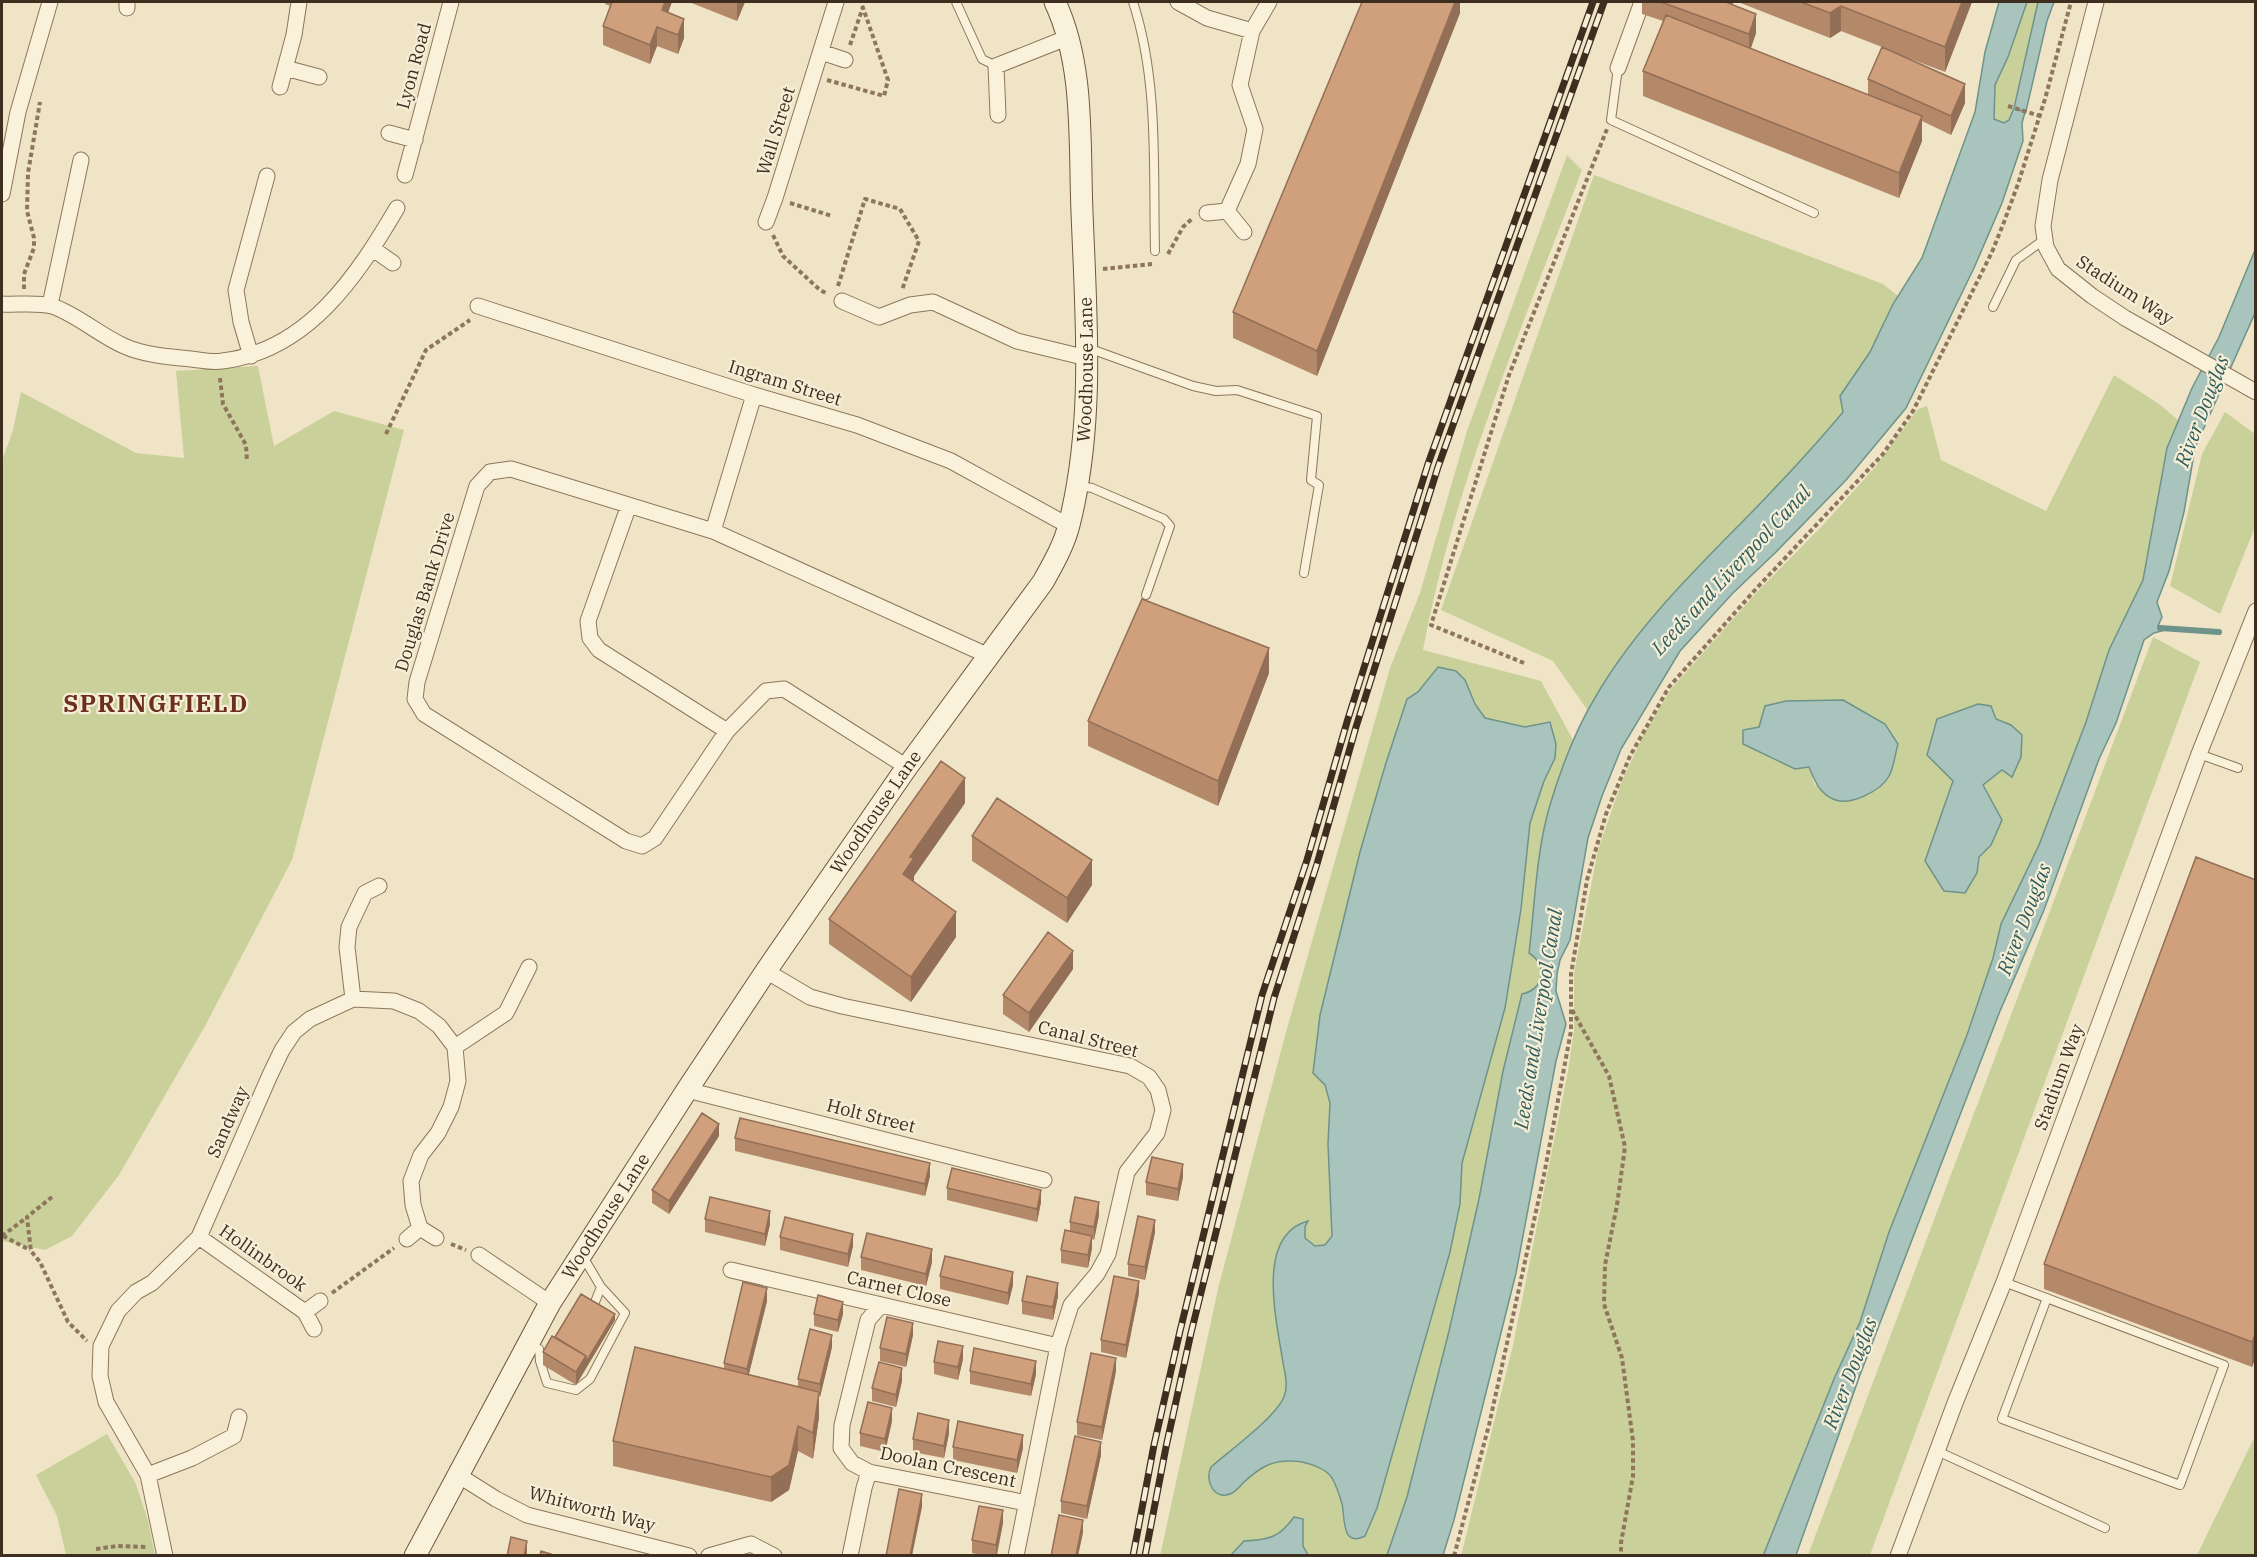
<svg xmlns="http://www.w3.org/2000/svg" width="2257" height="1557" viewBox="0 0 2257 1557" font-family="'IBM Plex Serif',serif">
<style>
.green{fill:#c9d09a;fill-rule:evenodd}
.water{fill:#a8c4bc;stroke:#6e938a;stroke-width:1.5}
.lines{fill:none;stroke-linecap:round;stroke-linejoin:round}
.stream{stroke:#6e938a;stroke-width:6}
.lane-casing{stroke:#8d765b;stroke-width:10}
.street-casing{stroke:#8d765b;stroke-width:17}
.secondary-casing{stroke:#6f573e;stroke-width:23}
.path{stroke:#8d765b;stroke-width:4;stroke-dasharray:4.5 3;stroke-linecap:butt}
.lane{stroke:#faf1db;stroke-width:8}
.street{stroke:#faf1db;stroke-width:15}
.secondary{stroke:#faf1db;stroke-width:21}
.rail-casing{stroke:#3d2e1f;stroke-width:7}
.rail{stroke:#f7eed7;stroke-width:4.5;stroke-dasharray:14;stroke-linecap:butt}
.wall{fill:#b3896a}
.shaded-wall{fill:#926f56}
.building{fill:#d09f7b;stroke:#926f56;stroke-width:1.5}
.labels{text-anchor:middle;stroke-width:4.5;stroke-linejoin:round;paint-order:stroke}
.street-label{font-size:18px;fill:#3d2e1f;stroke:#f7eed7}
.water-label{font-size:20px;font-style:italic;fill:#2e5d5b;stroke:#f7eed7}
.district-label{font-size:24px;font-weight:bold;letter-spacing:1.5px;fill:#6c2e1d;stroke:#f7eed7}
</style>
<rect width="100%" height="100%" fill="#f0e4c7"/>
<path class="green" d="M2027,2H2038L2013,109L2009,120L2005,123L1994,120L1995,85L2008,57Z
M1567,155L1582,170C1523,325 1453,487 1423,650L1541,681L1573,740L1550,805L1543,835L1529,953C1548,965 1544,989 1522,994L1503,1071L1479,1199L1449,1331L1407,1497L1387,1555H1308L1303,1546V1519L1267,1540L1244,1541L1231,1555L1160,1556L1219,1285L1286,1032L1390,668L1420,593L1467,431ZM1438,667L1465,680L1475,704L1485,718L1525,727L1550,722L1555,758L1544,781L1530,823L1521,909L1505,1008L1462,1163L1460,1204L1450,1252L1377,1508L1345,1531C1341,1514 1343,1493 1332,1477C1318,1459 1276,1456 1259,1469C1247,1476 1240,1490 1226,1494L1211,1467C1229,1453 1276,1417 1284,1397C1292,1378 1271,1312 1274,1283C1275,1269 1292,1239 1298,1224L1305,1226V1238L1315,1246L1325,1245L1332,1236L1328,1144L1330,1103L1325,1085L1320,1015L1360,852L1385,766L1407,699L1418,692Z
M1594,175L1883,284L1898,296L1870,352L1840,396L1843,412C1813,447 1783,481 1751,514C1691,574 1627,634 1588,711L1553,661L1441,610Z
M258,366L274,446L334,411L404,430L292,860L205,1026L119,1175L72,1236L45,1250L2,1241V461L13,430L21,392L136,453L184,458L176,371Z
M2114,375L2159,404L2178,420L2167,448L2143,580L2109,650L2086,722L2039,845L2001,924L1993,958L1967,1035L1889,1232L1860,1322L1834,1379L1763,1555L1461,1556L1513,1345L1568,1071L1574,1031V973L1598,850L1622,781L1644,734L1671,689L1757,592L1824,524L1876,466L1918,409L1927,406L1941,460L2046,511ZM1996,719L2011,725L2012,777L2002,770L1983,785L1991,845L1979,857L1977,873L1925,861L1953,781ZM1759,727L1875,792L1815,785L1809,767L1795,768L1744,744L1743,730Z
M2225,412L2255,434V527L2220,614L2170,586L2202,454Z
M2153,637L2200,662L1870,1555H1808Z
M107,1434L135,1482L148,1520L155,1555H66L57,1516L36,1475Z
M2255,1436V1555H2197Z"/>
<path class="water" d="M1999,2H2027L2008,57L1995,85L1994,119L2004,123L2009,120L2014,108L2038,2H2054L2047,21L2026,111L2019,110L2025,112L2022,123L2023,141L2002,203L1974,268L1906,408L1847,479L1776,552L1732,594L1680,651L1621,749L1602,796L1588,838L1570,940L1560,960L1557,974L1556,991L1566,1024L1556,1061L1516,1273L1454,1520L1443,1555H1387L1407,1497L1449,1331L1479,1199L1503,1071L1522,994C1544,990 1548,965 1529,953C1535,904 1536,852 1550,805C1561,768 1576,729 1596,696C1637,626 1695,570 1751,513C1783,480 1814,447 1843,412L1840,396L1870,352L1893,304L1922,258L1975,112L1985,52Z
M2255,250V313L2195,448L2184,512L2169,571L2157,602L2162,617L2158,626L2169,629L2154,633L2144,640L2116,723L2099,759L2044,910L2000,1011L1860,1375L1796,1555L1763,1556L1834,1379L1860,1322L1889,1232L1967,1035L1993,958L2001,924L2039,845L2086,722L2109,650L2143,580L2167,448L2192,388L2219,337Z
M1438,667L1456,671L1465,680L1475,704L1485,718L1525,727L1550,722L1556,744L1555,758L1544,781L1530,823L1521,909L1505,1008L1462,1163L1460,1204L1450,1252L1377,1508L1365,1536C1341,1548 1345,1517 1342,1504C1340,1497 1336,1485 1332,1478C1325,1467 1304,1461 1291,1461C1270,1460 1257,1470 1243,1483C1240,1486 1236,1491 1232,1493C1215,1502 1204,1481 1211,1467C1229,1451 1275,1418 1284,1397C1289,1385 1284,1370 1282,1357C1276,1317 1256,1235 1308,1221L1305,1227V1238L1315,1246L1325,1245L1332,1236L1328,1144L1330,1103L1325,1085L1313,1073L1320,1015L1360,852L1385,766L1407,699L1418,692Z
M1843,700L1885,724L1898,744C1895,754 1894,767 1889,776C1881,791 1849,807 1833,799C1819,793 1814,779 1809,767L1795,769L1743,744V730L1759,727L1765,706L1786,701Z
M1978,704L1991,706L1996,719L2011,725L2022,735L2021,757L2012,777L2002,770L1983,785L2002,820L1991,845L1979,857L1977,873L1965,893L1944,891L1925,861L1953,781L1927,755L1937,719Z
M1294,1517L1303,1519V1546L1308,1555H1231L1244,1541C1268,1540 1279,1538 1294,1517Z"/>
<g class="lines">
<path class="stream" d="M2160,628L2219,632"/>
<g class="lane-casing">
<path id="lane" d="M956,2L982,59L996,66
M1133,2C1159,81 1153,168 1155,251
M1618,68L1611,120L1814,213
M1993,307L2016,260L2045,239
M1088,348L1193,386L1216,391L1237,390L1317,416L1311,480L1319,485L1304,573
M1079,486L1092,488L1164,519L1170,526L1146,595
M2199,754L2238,768
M582,1255L601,1287L593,1307
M2004,1282L2224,1365L2180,1485L2002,1419L2047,1298
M539,1349L540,1361L547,1383L576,1390L590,1379L625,1313L601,1287
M1937,1451L2105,1528"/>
</g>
<g class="street-casing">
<path id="street" d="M127,2V8
M1178,2L1207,18L1252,31
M2096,2L2050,180L2043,226L2046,247L2058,269L2092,296L2125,318L2256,392
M821,52L845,60
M285,68L319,77
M1618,68L1642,2
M280,87L294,35L299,2
M998,115L996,66L1069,37
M389,133L415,140
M405,175L451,2
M2,194L18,112L50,2
M1227,211L1248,164L1255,129L1240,85L1252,31L1269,2
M1207,213L1227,211L1244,232
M766,222L775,198L836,2
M373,249L393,263
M842,301L879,317L910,305L933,302L1017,341L1087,358
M2,304C17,305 37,302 52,306C78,315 99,335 124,346C144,355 169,357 191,359C201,360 212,363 222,361C308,351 357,276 397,208
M50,305L81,160
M478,306L754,395L857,425L951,461L1069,526
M251,356L241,322L236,290L267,176
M629,505L588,621L590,638L599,650L727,731
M713,531L754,395
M907,767L784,689L766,691L727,731L655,838L642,846L626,841L424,714L415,699L417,682L477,486L490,472L511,469L713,531L989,656
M766,971L810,997L842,1006L1130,1066L1149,1077L1158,1090L1163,1110L1157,1133L1127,1172L1108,1254L1097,1274L1071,1305L1058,1346L1016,1556
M353,999L347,947L349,927L365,893L379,886
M455,1047L506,1013L529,967
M687,1090L1044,1180
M199,1237L305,1312L314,1329
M407,1239L420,1228
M479,1255L550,1303
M731,1270L1058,1346
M881,1305L868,1320L842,1425L841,1448L852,1463L869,1472L1027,1503
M305,1312L320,1301
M148,1475L192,1458L234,1436L239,1417
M458,1475L496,1499L527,1515L689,1556
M165,1556L148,1475L106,1402L100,1376L101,1346L118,1311L136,1292L152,1283L199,1237L270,1075L282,1050L294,1032L310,1019L353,999L394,1001L419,1011L439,1026L455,1047L458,1081L451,1107L438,1133L421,1155L411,1181L413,1205L420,1228L436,1238
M709,1556L751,1544L774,1556
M850,1556L864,1488L869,1472
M1898,1556L1955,1403L2004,1282L2199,754L2256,611"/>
</g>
<g class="secondary-casing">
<g id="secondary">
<path id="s1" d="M415,1556L550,1303L687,1090L766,971L907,767L1043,582C1053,564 1064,545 1069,525C1095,423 1086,316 1082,212C1079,142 1085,66 1055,2"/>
</g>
</g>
<path class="path" d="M850,45L863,7
M827,80L884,96L888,80L861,2
M2008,106L2040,116
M790,203L832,216
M773,235L783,256L820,290L828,294
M1168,254L1183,227L1192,219
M1103,269L1152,264
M838,286L865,199L900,209L919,241L902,290
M24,289V274L34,248V238L27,211L28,173L40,102
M220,378L223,404L246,445L247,461
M386,434L426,350L470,320
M1524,663L1431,625L1509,375L1607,129
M1572,1010L1609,1076L1625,1147L1617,1205L1605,1265L1604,1304L1622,1358L1633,1441V1476L1621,1543V1556
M52,1197L27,1217L31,1251L40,1262L68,1322L87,1341
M2,1236L26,1218
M3,1236L30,1250
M451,1244L466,1250
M332,1293L394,1248
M96,1549L117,1546L148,1547
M1454,1556L1489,1425L1544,1175L1571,1031V974L1587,880L1606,814L1630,756L1669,687L1755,590L1883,454L1913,411L1992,252L2004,222L2018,184L2045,99L2071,2"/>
<use href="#lane" class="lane"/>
<use href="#street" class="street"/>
<use href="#secondary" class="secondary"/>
<g class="rail-casing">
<path id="rail" d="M1133,1556L1154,1445L1180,1331L1262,995L1307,860L1347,722L1428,464L1593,2
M1145,1556L1166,1447L1191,1333L1274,998L1317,864L1356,727L1438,467L1604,2"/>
</g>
<use href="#rail" class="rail"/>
</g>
<path class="wall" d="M605,2H672L668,12L684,38L678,54L657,46L650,64L603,45V26L610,6L605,4Z
M689,2H745L737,21Z
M1460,2V13L1317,376L1233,338V312Z
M1642,2H1733V5L1756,33L1751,48L1868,95V79L1882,47L1841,31L1830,38L1738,2H1972L1945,72L1887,50L1965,103L1951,135L1922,121V141L1899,198L1643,96V71L1663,21L1642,14Z
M1269,673L1218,806L1088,746V721Z
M965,803L914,876V882L956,937L911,1002L829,944V919Z
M972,836L1092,885L1067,923L972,861Z
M2256,880V1357L2252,1367L2044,1289V1264Z
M1073,969L1029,1032L1003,1014V995Z
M719,1136L669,1214L652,1203V1190Z
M735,1138L930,1176L925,1196L735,1151Z
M1183,1177L1178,1201L1146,1195V1182Z
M947,1188L1041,1202L1037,1222L947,1200Z
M1099,1215L1094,1240L1092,1239V1248L1088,1268L1061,1263V1250L1070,1231V1222Z
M705,1219L770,1224L765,1246L705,1232Z
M1155,1232L1145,1280L1128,1276V1264Z
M780,1237L853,1246L848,1267L780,1250Z
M861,1257L932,1262L926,1286L861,1270Z
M940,1276L1013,1285L1008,1305L940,1289Z
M1139,1293L1126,1358L1101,1352V1340Z
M1058,1296L1053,1320L1022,1314V1301Z
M767,1301L749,1374L798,1386V1379L832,1347L820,1397L819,1396V1417L813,1459L798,1451L789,1490L771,1502L613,1466V1441L724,1368V1363Z
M814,1314H843L838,1332L814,1326Z
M615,1320L576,1385L543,1365V1352L555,1337Z
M913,1335L906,1367L880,1361V1348Z
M963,1359L958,1380L934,1374V1362Z
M970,1371L1036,1374L1031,1396L970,1384Z
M1116,1371L1102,1440L1077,1435V1422Z
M902,1381L896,1407L872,1401V1388Z
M892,1421L885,1452L860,1446V1433Z
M949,1433L944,1458L913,1452V1439Z
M953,1447L1023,1448L1017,1473L953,1460Z
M1101,1455L1087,1519L1061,1513V1501Z
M1003,1523L997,1556H984L972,1553V1540Z"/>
<path class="shaded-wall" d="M665,2H672L662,29V10Z
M737,2H745L737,21Z
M1455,2H1460V13L1317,376V351Z
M1728,2H1733V7L1728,3Z
M1962,2H1972L1945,72V47Z
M1841,6V31L1830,38V13Z
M1756,14V33L1749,53V34Z
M684,19V38L678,54V35Z
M657,27V46L650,64V45Z
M1965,84V103L1951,135V116Z
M1922,116V141L1899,198V173Z
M1269,648V673L1218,806V781Z
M965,778V803L914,876V883L903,874L910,857Z
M1092,860V885L1067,923V898Z
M956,912V937L911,1002V977Z
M1073,951V969L1029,1032V1013Z
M719,1124V1136L669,1214V1201Z
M930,1163V1176L925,1196V1184Z
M1183,1164V1177L1178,1201V1189Z
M1041,1190V1202L1037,1222V1209Z
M1099,1202V1215L1094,1240V1227Z
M770,1211V1224L765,1246V1234Z
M1155,1220V1232L1145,1280V1267Z
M853,1234V1246L848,1267V1254Z
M1092,1236V1248L1088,1268V1255Z
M932,1249V1262L926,1286V1274Z
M1013,1272V1285L1008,1305V1293Z
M1139,1281V1293L1126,1358V1345Z
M1058,1283V1296L1053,1320V1307Z
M767,1288V1301L747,1381V1369Z
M843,1302V1314L838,1332V1320Z
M615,1314V1320L576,1385V1372L586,1356Z
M913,1323V1335L906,1367V1354Z
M2256,1332V1357L2252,1367V1342Z
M832,1335V1347L820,1397V1384Z
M963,1346V1359L958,1380V1367Z
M1116,1358V1371L1102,1440V1427Z
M1036,1361V1374L1031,1396V1384Z
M902,1368V1381L896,1407V1395Z
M819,1392V1417L813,1459V1433Z
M892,1408V1421L885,1452V1439Z
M949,1420V1433L944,1458V1446Z
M798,1426V1451L789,1490L771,1502V1477Z
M1023,1435V1448L1017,1473V1460Z
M1101,1442V1455L1087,1519V1506Z
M922,1494V1507L912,1556H910Z
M1003,1510V1523L996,1556V1545Z
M1083,1520V1533L1078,1556H1076Z
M527,1541V1556H524Z"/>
<path class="building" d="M612,2H665L662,10L684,19L678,35L657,27L650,45L603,26Z
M1362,2H1455L1317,351L1233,312Z
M1661,2H1728V3L1756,14L1749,34Z
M1801,2H1962L1945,47L1841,6L1830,13Z
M1666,15L1922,116L1899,173L1643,71Z
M1882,47L1965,84L1951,116L1868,79Z
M1142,599L1269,648L1218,781L1088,721Z
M941,761L965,778L910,857L914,858L903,874L956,912L911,977L829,919Z
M997,798L1092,860L1067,898L972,836Z
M2196,857L2256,880V1332L2252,1342L2044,1264Z
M1048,932L1073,951L1029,1013L1003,995Z
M702,1113L719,1124L669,1201L652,1190Z
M740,1118L930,1163L925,1184L735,1138Z
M1152,1157L1183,1164L1178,1189L1146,1182Z
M952,1168L1041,1190L1037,1209L947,1188Z
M710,1197L770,1211L765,1234L705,1219Z
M1075,1197L1099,1202L1094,1227L1070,1222Z
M1138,1216L1155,1220L1145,1267L1128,1264Z
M785,1217L853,1234L848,1254L780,1237Z
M1065,1230L1092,1236L1088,1255L1061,1250Z
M867,1233L932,1249L926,1274L861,1257Z
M945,1256L1013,1272L1008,1293L940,1276Z
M1027,1276L1058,1283L1053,1307L1022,1301Z
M1114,1276L1139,1281L1126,1345L1101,1340Z
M743,1282L767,1288L747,1369L724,1363Z
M581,1294L615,1314L586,1362V1356L555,1337Z
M818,1295L843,1302L838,1320L814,1314Z
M887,1317L913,1323L906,1354L880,1348Z
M810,1329L832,1335L820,1384L798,1379Z
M552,1336L586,1356L576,1372L543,1352Z
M938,1341L963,1346L958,1367L934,1362Z
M635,1347L819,1392L813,1433L798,1426L789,1465L771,1477L613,1441Z
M974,1348L1036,1361L1031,1384L970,1371Z
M1091,1353L1116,1358L1102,1427L1077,1422Z
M879,1362L902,1368L896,1395L872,1388Z
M868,1402L892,1408L885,1439L860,1433Z
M918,1413L949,1420L944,1446L913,1439Z
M958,1421L1023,1435L1017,1460L953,1447Z
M1075,1436L1101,1442L1087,1506L1061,1501Z
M899,1489L922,1494L910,1556H886Z
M979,1506L1003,1510L996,1545L972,1540Z
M1059,1515L1083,1520L1076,1556H1051Z
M511,1537L527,1541L524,1556H507Z
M541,1551L557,1556H540Z"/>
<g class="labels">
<g class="street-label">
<text transform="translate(414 66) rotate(-75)" y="6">Lyon Road</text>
<text transform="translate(776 131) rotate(-73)" y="6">Wall Street</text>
<text transform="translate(2125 290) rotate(33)" y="6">Stadium Way</text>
<text dy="6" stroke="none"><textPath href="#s1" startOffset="1380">Woodhouse Lane</textPath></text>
<text transform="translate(785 383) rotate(17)" y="6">Ingram Street</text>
<text transform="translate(425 592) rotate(-73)" y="6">Douglas Bank Drive</text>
<text dy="6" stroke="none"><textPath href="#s1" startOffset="876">Woodhouse Lane</textPath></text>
<text transform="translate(1088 1039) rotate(14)" y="6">Canal Street</text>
<text transform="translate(2059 1077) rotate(-70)" y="6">Stadium Way</text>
<text transform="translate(871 1116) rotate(14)" y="6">Holt Street</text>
<text transform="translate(228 1122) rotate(-66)" y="6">Sandway</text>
<text dy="6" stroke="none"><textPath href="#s1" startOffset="390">Woodhouse Lane</textPath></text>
<text transform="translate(263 1258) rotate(35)" y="6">Hollinbrook</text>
<text transform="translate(899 1289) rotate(13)" y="6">Carnet Close</text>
<text transform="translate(948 1467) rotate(12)" y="6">Doolan Crescent</text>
<text transform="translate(592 1509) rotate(15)" y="6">Whitworth Way</text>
</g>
<g class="water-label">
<text transform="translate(2202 411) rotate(-69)" y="7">River Douglas</text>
<text transform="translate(1731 570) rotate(-47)" y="7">Leeds and Liverpool Canal</text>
<text transform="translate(2024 919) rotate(-69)" y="7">River Douglas</text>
<text transform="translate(1538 1019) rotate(-81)" y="7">Leeds and Liverpool Canal</text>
<text transform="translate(1850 1373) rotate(-69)" y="7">River Douglas</text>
</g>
<g class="district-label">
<text x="156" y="712">SPRINGFIELD</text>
</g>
</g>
<rect width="2257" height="1557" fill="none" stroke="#3d2e1f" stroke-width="6"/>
</svg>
